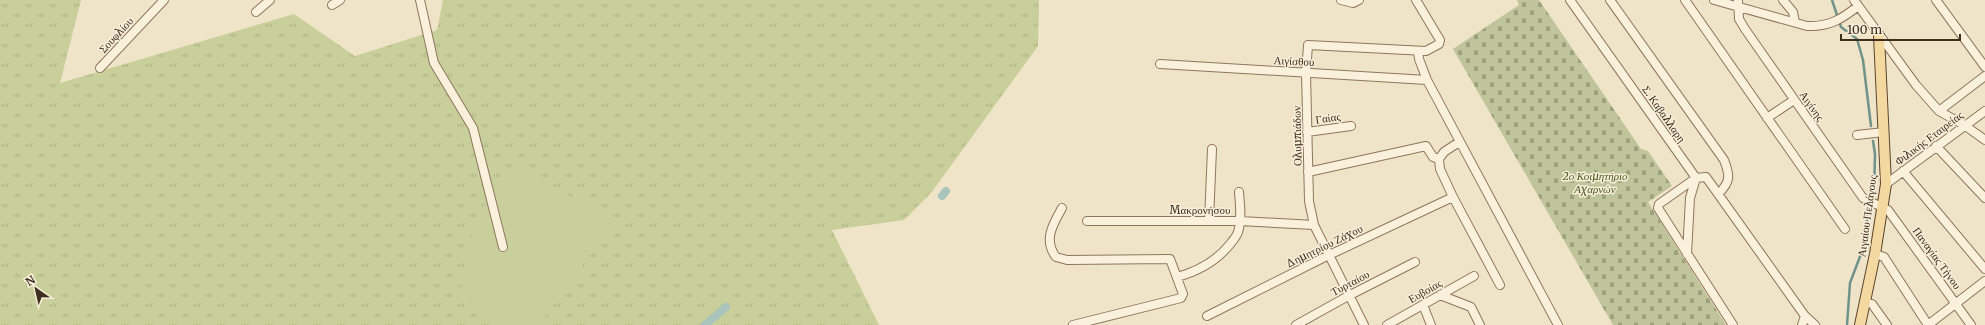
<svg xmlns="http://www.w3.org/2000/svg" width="1985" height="325" viewBox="0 0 1985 325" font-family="Merriweather,serif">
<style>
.grass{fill:url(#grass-tufts)}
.cemetery{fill:url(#cemetery-stones)}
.park{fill:#c9cf9b}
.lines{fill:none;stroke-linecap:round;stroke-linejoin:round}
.stream{stroke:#6f938a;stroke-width:2.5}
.canal{stroke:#a9c4bc;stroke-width:8}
.minor-casing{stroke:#8d765c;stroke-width:10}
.major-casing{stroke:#5b4430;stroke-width:12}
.minor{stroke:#faf1dc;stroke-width:8}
.major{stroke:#f3d9a0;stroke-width:10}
.labels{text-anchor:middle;stroke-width:3;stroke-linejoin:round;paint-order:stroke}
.street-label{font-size:11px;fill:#3d2e20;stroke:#f7eed8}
.park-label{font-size:11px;font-style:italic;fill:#4d5a26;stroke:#f7eed8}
</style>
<defs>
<pattern id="grass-tufts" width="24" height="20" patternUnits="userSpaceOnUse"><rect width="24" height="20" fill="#c9cf9b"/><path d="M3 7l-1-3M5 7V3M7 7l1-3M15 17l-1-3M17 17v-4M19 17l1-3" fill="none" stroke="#aeb285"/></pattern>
<pattern id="cemetery-stones" width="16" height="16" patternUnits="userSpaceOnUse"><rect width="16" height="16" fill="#bfc49a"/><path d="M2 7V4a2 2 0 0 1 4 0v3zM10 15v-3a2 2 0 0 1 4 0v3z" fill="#9ca07d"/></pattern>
</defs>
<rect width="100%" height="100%" fill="#f0e4c8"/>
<path class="grass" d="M0,0H81L60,83L294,14L355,56L437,30L443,0H1039L1038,46L931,193L904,220L832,230L879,325H0Z"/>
<path class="cemetery" d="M1517,0H1539L1641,149L1648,151L1672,186L1648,202L1726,325H1613L1453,49L1519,5Z"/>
<path class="park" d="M517,170L568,195L613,224L538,325H498L460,284L478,212Z"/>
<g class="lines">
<path class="stream" d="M1832,0L1841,27L1857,39L1863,60L1871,126
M1873,141L1875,154L1874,194
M1847,325L1850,283L1867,238V210"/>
<path class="canal" d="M942,196L946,191
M705,325L726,307"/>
<g class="minor-casing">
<path id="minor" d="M420,0L434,63L473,128L503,247
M1341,0L1353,3L1359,0
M1570,0L1696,178L1690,198L1687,254
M1610,0L1724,160C1730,175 1731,182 1718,194
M1685,0L1845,229
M1714,0L1807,26C1829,27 1842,19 1858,6
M1738,0L1739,19L1745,29L1863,198L1888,210L1971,325
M1783,0L1793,12L1795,22
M1854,0L1916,85L1939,111L1964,125L1985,140
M1936,0L1985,67
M332,5L340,0
M256,12L270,0
M1418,51L1419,59L1427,80L1558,325
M1160,64L1427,80
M100,68L164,0
M1939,111L1985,76
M1767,118L1794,100
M1307,132L1351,126
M1857,135L1884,132
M1459,142L1444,152L1439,159L1440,169L1453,197L1500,285
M1936,146L1985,198
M1903,171L1985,269
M1308,172L1426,146L1433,157L1439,159
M1886,184L1985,111
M1062,208C1053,224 1043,240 1056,257L1067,260L1170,259L1183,294L1181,298L1073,325
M1087,221H1240L1314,225
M1209,221L1212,149
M1875,254L1884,257L1928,325
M1177,277C1199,271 1217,261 1231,243C1233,240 1237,236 1238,232C1242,220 1240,205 1239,192
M1440,295L1471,307L1480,325
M1865,302L1872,304L1887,325
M1423,305L1431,325
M1207,316L1329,255L1453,197
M1805,316L1815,325
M1296,325L1350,295L1415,262
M1364,325L1314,225L1309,201L1306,73L1308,45L1426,51L1439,44L1440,40L1416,0
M1387,325L1474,276
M1733,325L1658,208L1659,204L1696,178L1706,177L1805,316L1802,325
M1928,325L1985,281"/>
</g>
<g class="major-casing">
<path id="major" d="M1860,325L1875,254L1886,184L1879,36"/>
</g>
<use href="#minor" class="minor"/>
<use href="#major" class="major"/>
</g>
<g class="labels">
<g class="street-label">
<text transform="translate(116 35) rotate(-47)" y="4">Σουφλίου</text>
<text transform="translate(1294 61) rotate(3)" y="4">Αιγίσθου</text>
<text transform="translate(1812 106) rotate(55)" y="4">Αιγίνης</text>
<text transform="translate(1664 114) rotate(55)" y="4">Σ. Καβαλλαρη</text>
<text transform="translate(1328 118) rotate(-8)" y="4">Γαίας</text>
<text transform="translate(1297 136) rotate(-91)" y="4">Ολυμπιάδων</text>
<text transform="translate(1929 138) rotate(-37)" y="4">Φιλικής Εταιρείας</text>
<text x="1200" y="214">Μακρονήσου</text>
<text transform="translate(1867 216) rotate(-82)" y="4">Αιγαίου Πελάγους</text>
<text transform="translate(1324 246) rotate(-26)" y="4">Δημητρίου Ζάχου</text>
<text transform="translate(1937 258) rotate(54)" y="4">Παναγίας Τήνου</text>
<text transform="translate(1350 283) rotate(-28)" y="4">Τυρταίου</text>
<text transform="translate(1425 291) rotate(-30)" y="4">Ευβοίας</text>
</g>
<g class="park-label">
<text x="1595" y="180">2ο Κοιμητήριο<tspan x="1595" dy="13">Αχαρνών</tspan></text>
</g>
</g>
<g transform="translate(36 289) rotate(326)" stroke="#f7eed8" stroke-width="3" paint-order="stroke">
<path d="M0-3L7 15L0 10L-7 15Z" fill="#3d2e20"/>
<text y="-6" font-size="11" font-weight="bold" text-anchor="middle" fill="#3d2e20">N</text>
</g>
<path d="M1841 34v6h119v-6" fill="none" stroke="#3d2e20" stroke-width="2"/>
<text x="1847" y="34" font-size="12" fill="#3d2e20" stroke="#f7eed8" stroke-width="3" paint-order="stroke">100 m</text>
</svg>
